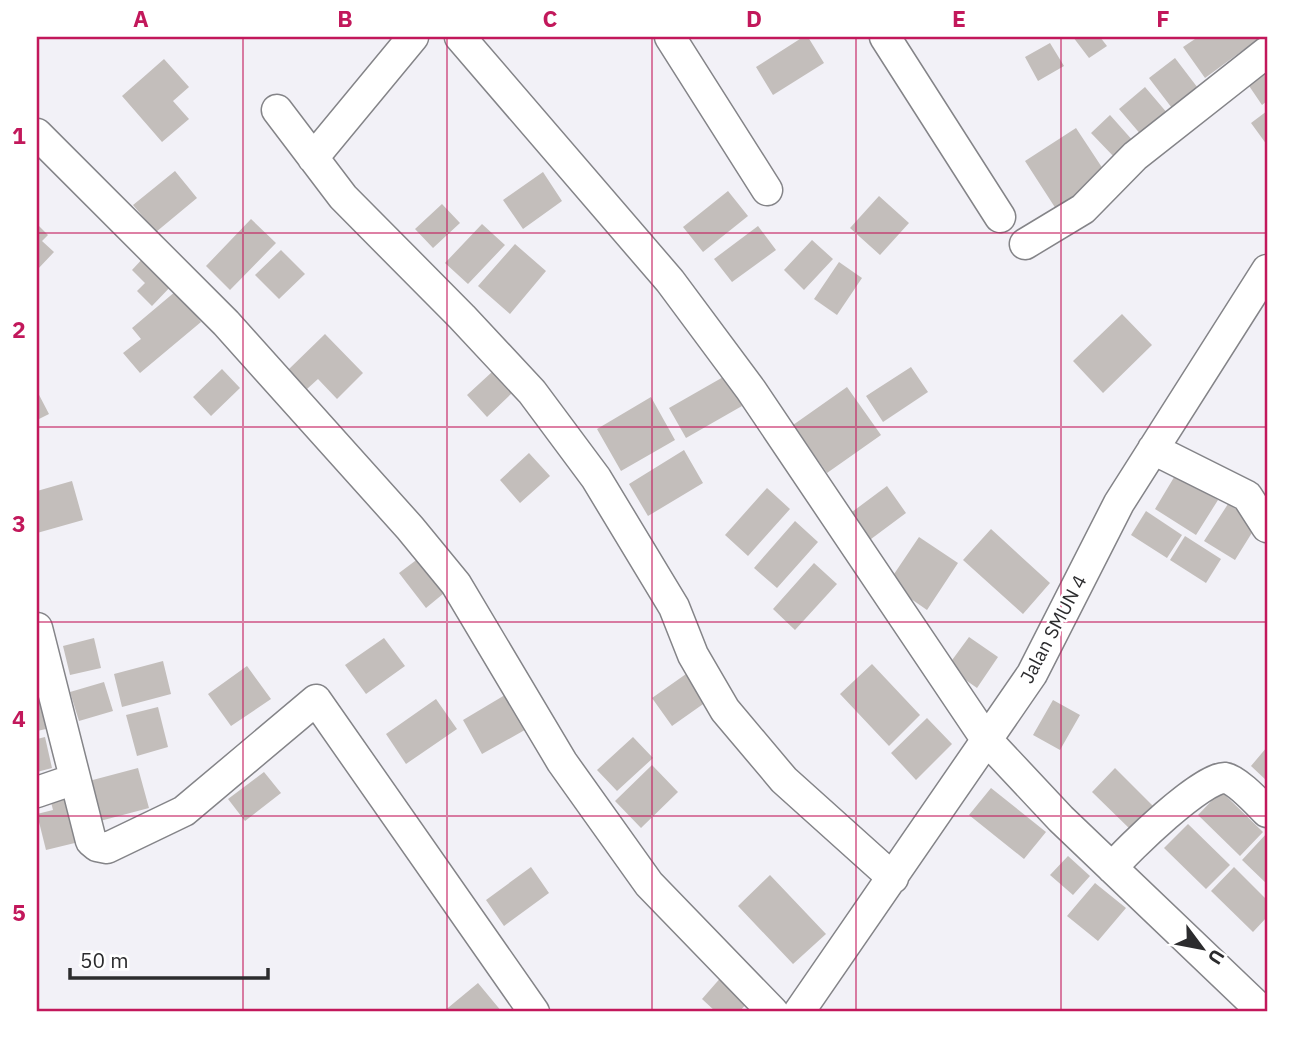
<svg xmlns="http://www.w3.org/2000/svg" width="1304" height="1049" viewBox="0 0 1304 1049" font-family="'IBM Plex Sans',sans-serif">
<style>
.building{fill:#c3bebb}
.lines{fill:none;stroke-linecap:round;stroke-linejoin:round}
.minor-casing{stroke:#848488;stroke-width:33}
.minor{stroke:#fff;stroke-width:30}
.grid{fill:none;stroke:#c2185b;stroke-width:2;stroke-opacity:0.55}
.labels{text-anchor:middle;stroke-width:5;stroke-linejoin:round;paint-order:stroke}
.street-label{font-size:19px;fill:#2c2c2e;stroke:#fff}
.neatline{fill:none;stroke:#c2185b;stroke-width:2.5}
.grid-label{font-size:23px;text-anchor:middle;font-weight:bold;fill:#c2185b}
</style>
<rect width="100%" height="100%" fill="#f2f1f7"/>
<path class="building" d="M803,37H808L824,63L773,95L756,67Z
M1073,37H1100L1107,46L1089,58Z
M1198,37H1261L1205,78L1183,47Z
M1050,43L1064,66L1038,81L1025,57Z
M1175,58L1204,96L1178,116L1149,78Z
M164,59L189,87L173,101L189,119L162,142L122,96Z
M1267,60V101L1262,105L1243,77Z
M1145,87L1174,121L1148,143L1119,109Z
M1267,111V145L1251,123Z
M1110,115L1134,142L1116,159L1091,133Z
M1076,128L1107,175L1056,209L1025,161Z
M175,171L197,198L156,232L133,205Z
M543,172L562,201L523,229L503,200Z
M728,191L748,216L703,252L683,227Z
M879,196L909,223L880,255L850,228Z
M442,204L460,223L433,248L415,229Z
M251,219L276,243L230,290L206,266Z
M37,224L48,235L42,241L54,252L37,270Z
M482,224L505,245L468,284L445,263Z
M758,226L776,250L732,282L714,259Z
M812,240L833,259L804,290L784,270Z
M515,244L546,271L510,314L478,286Z
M281,250L305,274L279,299L255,275Z
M145,256L173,284L152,306L137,291L145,283L132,270Z
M839,262L862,278L837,315L814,299Z
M176,291L201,322L140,373L123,353L141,339L132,328Z
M1122,314L1152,345L1103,393L1073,361Z
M325,334L363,373L337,399L318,379L307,389L288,370Z
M911,367L928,392L883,422L866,396Z
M222,369L240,388L211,416L193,397Z
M492,372L512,393L487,417L467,395Z
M725,376L742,406L686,438L669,408Z
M847,387L881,435L827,473L793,425Z
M37,391L49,414L37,420Z
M651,397L675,440L621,471L597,429Z
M684,450L703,483L648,516L629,484Z
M529,453L550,476L520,503L500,480Z
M1176,474L1218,500L1196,535L1155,509Z
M72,481L83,520L37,533V491Z
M887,486L906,513L867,542L848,515Z
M767,488L790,509L748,556L725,535Z
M1228,504L1258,523L1235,560L1204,541Z
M1146,511L1182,535L1167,558L1131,535Z
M795,521L818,542L777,588L754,568Z
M991,529L1050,583L1023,614L963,560Z
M1185,536L1221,559L1206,583L1170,560Z
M919,537L958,563L927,610L888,583Z
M423,555L449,589L426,608L399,573Z
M814,563L837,584L795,630L773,609Z
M969,637L998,657L977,688L947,667Z
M94,638L101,668L70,675L63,646Z
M384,638L405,666L366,694L345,665Z
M163,661L171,694L122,707L114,674Z
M872,664L920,715L889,746L840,694Z
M247,666L271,699L231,726L208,694Z
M686,674L706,702L672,726L652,698Z
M104,682L113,711L79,721L70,692Z
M510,692L530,727L482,754L463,720Z
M39,698L46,729L37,731V699Z
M436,699L457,729L406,764L386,734Z
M1053,700L1080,715L1060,750L1033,735Z
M158,707L168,747L137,756L126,715Z
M927,718L952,744L916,780L891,753Z
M45,737L52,768L37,772V739Z
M633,737L653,758L617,791L597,770Z
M1267,747V781L1251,766Z
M652,765L678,792L641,828L615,801Z
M138,768L149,808L100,821L89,781Z
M1115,768L1156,809L1133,832L1092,792Z
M264,772L281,793L245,821L228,799Z
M991,788L1046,832L1024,859L969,815Z
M1221,791L1263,832L1240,856L1198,815Z
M72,797L83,841L46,850L37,814L53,810L51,802Z
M1188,824L1230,865L1206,889L1164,848Z
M1267,833V884L1242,860Z
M1068,856L1090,876L1073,895L1050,875Z
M531,867L549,893L504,926L486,900Z
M1234,867L1267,900V917L1253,932L1211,891Z
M770,875L826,934L793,964L738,906Z
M1095,883L1126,908L1098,941L1067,916Z
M723,975L750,1000L739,1012H716L702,999Z
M478,983L502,1012H443Z"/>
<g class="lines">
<g class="minor-casing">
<path id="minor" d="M460,37L670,281L751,390L986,739L1061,819L1263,1012
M670,37L767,190
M885,37L1000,217
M277,110L343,197L462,317L532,392L596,478L674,607L693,655L725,710L784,780L893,878
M37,134L226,323L410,528L456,584L562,762L649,884L773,1012
M313,158L413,37
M1025,244L1083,209L1135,156L1267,52
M1153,449L1247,496L1267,527
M37,628L91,841L97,846L107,848L184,811L316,700L534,1012
M37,792L75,779
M1112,868C1127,850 1203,776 1225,778C1237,780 1258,803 1267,812
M799,1012L1032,674L1119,503L1267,270"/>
</g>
<use href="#minor" class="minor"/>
</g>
<path class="grid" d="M243,37V1012M447,37V1012M652,37V1012M856,37V1012M1061,37V1012M37,233H1267M37,427H1267M37,622H1267M37,816H1267"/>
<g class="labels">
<g class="street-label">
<text transform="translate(1053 629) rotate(-62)" y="7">Jalan SMUN 4</text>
</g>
</g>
<rect width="1304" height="1049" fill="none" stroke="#ffffff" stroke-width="77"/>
<g transform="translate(1202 948) rotate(122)" stroke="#ffffff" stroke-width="5" paint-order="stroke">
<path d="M0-5L12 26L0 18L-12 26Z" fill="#2c2c2e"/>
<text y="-10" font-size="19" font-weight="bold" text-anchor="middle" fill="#2c2c2e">U</text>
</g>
<path d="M70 968v10h198v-10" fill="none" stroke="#2c2c2e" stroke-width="3.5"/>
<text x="80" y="968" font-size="21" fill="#2c2c2e" stroke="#ffffff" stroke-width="5" paint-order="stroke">50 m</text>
<rect x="38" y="38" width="1228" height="972" class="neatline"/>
<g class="grid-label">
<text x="141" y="27">A</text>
<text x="345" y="27">B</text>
<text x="550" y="27">C</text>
<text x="754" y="27">D</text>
<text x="959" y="27">E</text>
<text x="1163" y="27">F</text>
<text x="19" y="144">1</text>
<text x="19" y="338">2</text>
<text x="19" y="532">3</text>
<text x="19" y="727">4</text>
<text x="19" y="921">5</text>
</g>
</svg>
